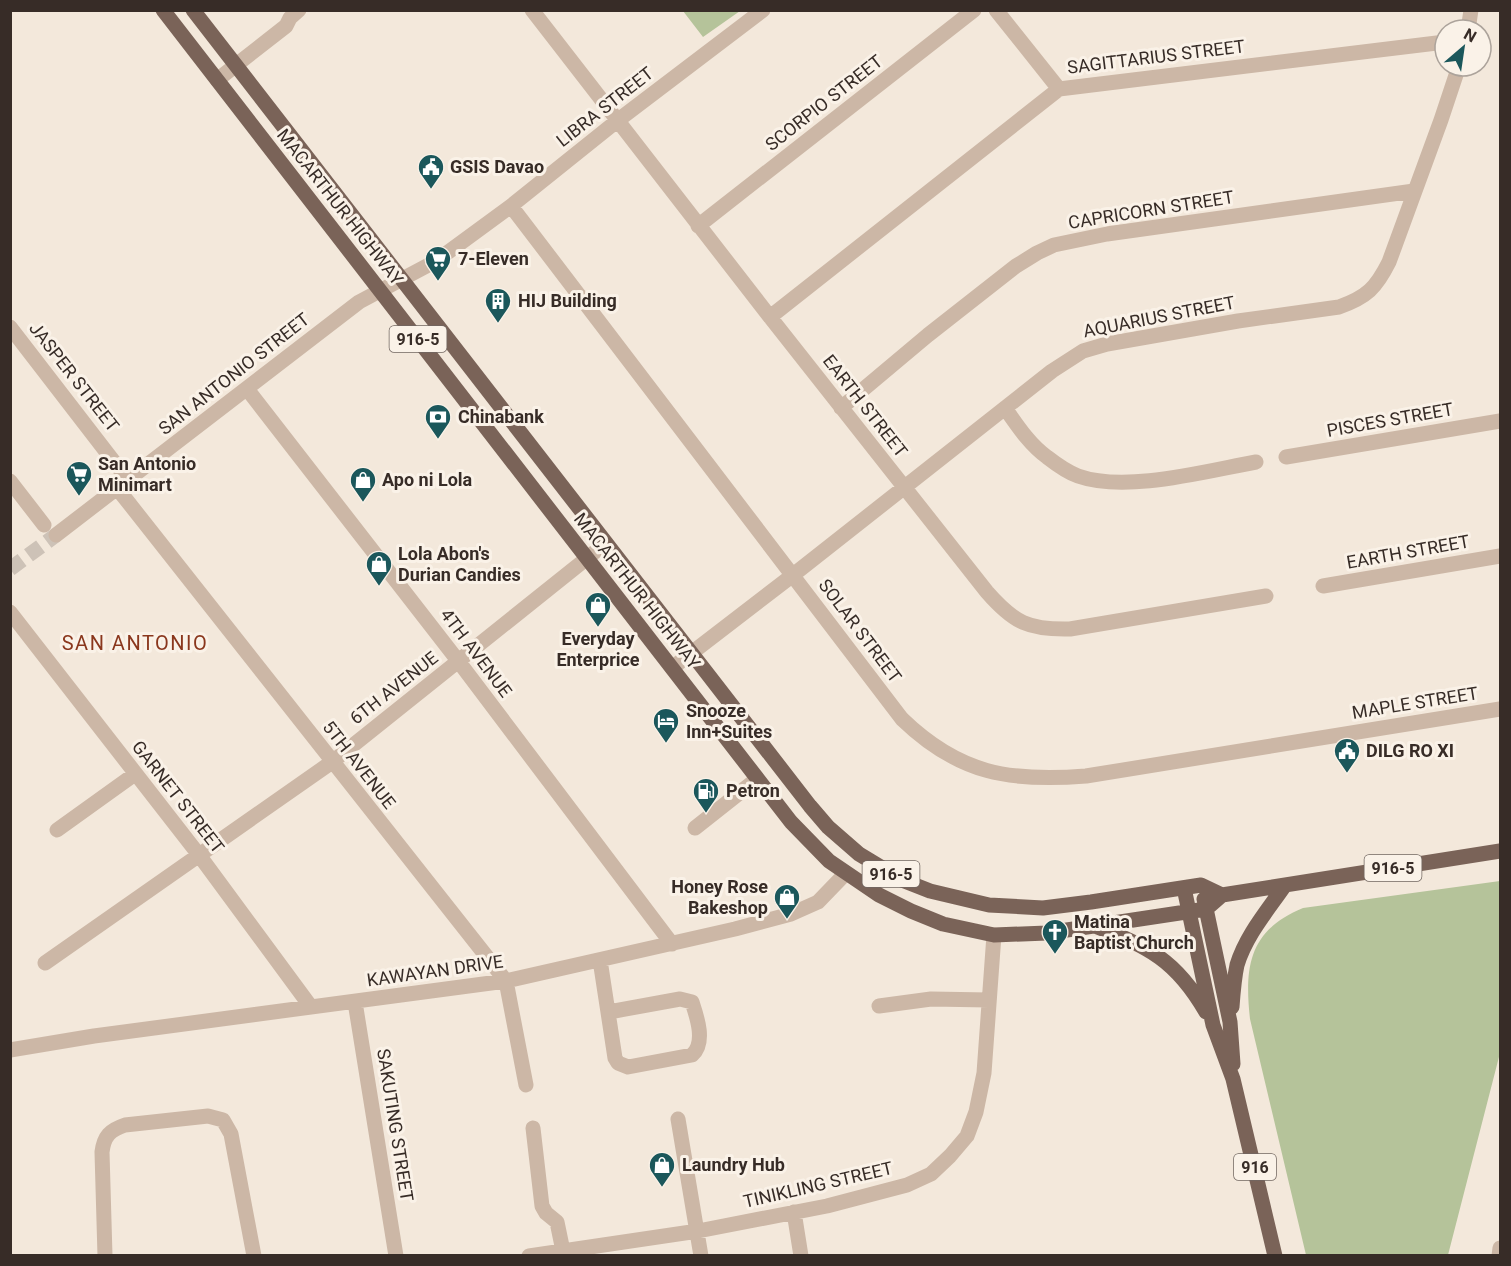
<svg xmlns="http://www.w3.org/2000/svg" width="1511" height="1266" viewBox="0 0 1511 1266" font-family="Roboto,sans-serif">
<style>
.green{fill:#b5c39a}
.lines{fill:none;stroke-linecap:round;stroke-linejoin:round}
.minor-tunnel{stroke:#cdc2b7;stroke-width:15;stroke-dasharray:15 8;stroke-linecap:butt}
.minor{stroke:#ccb7a6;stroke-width:15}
.major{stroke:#7a6358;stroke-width:15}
.labels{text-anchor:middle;stroke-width:6;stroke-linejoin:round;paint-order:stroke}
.shield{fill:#faf2e8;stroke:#726761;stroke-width:1.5}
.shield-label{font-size:16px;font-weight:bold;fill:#372c27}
.street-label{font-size:18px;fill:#372c27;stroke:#faf2e8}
.poi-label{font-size:18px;font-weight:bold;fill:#372c27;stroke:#faf2e8;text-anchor:start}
.neighbourhood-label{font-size:20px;letter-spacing:1.5px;fill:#8a371d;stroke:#faf2e8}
</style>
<rect width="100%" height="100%" fill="#f3e8db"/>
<path class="green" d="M683,11H740L703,37Z
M1500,881V1053L1448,1255H1306L1250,1019C1244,965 1250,930 1303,908Z"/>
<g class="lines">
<path class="minor-tunnel" d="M10,569L56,535"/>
<path class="minor" d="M532,10L770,317L987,592C1014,623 1029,630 1070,629L1266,596
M996,10L1059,89
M1468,30L1471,10
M217,80L286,26L290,18L299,10
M511,206L902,719C959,774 1009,782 1086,776L1500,709
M698,226L974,10
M770,317L1059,89L1445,42
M10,327L128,480
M247,389L459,662L672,944
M841,408L928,335L1016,266L1037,253L1054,245L1107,234L1414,191
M1005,408C1017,425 1029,444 1047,457C1056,464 1067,472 1078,476C1126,493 1206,471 1256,462
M1286,457L1500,421
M10,481L44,525
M117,488L506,981L526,1085
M56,535L359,302L436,261L511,206L617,121L763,10
M1323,586L1500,556
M10,612L199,855L311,1007
M672,668L793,575L1052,371L1083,351L1107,344L1238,321L1339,307C1367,297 1376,288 1389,262L1441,120L1459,66
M695,828L757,779
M57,830L135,774
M600,960L615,1058L618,1063L628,1067L692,1055C706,1043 697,1017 692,1002L680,999L609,1012
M45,963L332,762L606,543
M355,1002L396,1256
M879,1006L931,999L989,1000
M10,1050L94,1036L506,981L735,929L791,914L818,902L846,873
M678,1119L701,1256
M533,1128L542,1206L546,1213L557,1222L563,1251
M794,1212L801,1256
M105,1256L102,1152C104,1136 110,1130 125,1125L208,1116L223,1120L231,1134L254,1256
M529,1256L698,1231L827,1206L907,1185L931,1174L950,1156L967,1136L976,1112L984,1073L994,935
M1499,1256L1500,1248"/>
<path class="major" d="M163,10L791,822L829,861L879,895L911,911L943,924L994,935L1047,933L1206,909L1222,895L1500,851
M193,10L810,806L828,827L859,854L902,880L930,891L989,905L1043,908L1091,902L1201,885L1222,895
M1184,888L1213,1025L1233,1079L1275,1256
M1204,899L1230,1022L1233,1064
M1095,926C1149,947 1176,960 1206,1012
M1232,1007C1233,993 1234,979 1237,965C1246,935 1268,910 1285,885"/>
</g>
<defs>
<g id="civic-pin" transform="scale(1.35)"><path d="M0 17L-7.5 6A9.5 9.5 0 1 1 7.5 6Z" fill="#1b575b" stroke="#faf2e8"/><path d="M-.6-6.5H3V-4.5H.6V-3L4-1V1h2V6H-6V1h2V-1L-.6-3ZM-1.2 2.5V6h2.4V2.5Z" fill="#fff"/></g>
<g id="supermarket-pin" transform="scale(1.35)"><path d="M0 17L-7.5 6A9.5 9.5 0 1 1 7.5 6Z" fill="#1b575b" stroke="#faf2e8"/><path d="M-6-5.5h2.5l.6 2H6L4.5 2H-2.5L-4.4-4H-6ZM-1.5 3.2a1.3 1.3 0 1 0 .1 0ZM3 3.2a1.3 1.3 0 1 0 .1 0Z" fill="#fff"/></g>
<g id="building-pin" transform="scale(1.35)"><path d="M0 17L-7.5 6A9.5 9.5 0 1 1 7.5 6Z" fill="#1b575b" stroke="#faf2e8"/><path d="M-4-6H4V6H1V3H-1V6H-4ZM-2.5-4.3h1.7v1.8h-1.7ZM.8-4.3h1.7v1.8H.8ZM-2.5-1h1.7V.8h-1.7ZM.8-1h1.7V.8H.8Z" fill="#fff"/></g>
<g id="bank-pin" transform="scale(1.35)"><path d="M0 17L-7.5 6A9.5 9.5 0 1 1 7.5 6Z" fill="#1b575b" stroke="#faf2e8"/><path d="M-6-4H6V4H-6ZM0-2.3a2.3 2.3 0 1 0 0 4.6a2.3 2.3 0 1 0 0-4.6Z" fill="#fff"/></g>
<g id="shop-pin" transform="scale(1.35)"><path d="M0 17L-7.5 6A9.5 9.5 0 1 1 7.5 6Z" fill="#1b575b" stroke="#faf2e8"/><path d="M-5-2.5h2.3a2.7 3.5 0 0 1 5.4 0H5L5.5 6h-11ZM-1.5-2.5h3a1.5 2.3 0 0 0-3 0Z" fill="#fff"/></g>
<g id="hotel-pin" transform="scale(1.35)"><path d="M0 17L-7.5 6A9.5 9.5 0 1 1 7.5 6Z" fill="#1b575b" stroke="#faf2e8"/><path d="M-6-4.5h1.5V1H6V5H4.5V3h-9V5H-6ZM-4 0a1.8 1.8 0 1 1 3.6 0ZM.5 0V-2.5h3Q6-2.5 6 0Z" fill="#fff"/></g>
<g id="fuel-pin" transform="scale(1.35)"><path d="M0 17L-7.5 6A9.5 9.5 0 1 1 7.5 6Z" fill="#1b575b" stroke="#faf2e8"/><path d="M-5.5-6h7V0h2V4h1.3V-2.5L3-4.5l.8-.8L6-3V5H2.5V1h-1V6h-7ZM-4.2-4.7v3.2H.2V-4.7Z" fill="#fff"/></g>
<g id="church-pin" transform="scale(1.35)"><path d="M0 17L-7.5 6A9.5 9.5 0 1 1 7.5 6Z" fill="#1b575b" stroke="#faf2e8"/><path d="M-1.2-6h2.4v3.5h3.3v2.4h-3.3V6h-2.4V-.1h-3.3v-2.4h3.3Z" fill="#fff"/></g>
</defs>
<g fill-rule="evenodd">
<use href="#civic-pin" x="431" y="167"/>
<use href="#supermarket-pin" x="438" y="259"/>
<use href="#building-pin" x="498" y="301"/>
<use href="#bank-pin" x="438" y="417"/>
<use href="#supermarket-pin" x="79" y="474"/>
<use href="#shop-pin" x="363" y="480"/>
<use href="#shop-pin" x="379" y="564"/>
<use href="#shop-pin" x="598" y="605"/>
<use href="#hotel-pin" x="666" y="721"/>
<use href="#civic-pin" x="1347" y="751"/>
<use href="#fuel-pin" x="706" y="791"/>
<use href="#shop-pin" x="787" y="897"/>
<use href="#church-pin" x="1055" y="932"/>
<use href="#shop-pin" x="662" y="1165"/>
</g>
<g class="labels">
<g class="shield">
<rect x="389.5" y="326" width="57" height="26" rx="4.5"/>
<rect x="1364.5" y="855" width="57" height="26" rx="4.5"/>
<rect x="862.5" y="861" width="57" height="26" rx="4.5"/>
<rect x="1234" y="1154" width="42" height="26" rx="4.5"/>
</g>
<g class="shield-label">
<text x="418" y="345">916-5</text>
<text x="1393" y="874">916-5</text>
<text x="891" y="880">916-5</text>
<text x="1255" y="1173">916</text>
</g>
<g class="street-label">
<text transform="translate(1156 57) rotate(-7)" y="6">SAGITTARIUS STREET</text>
<text transform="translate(824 103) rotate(-38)" y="6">SCORPIO STREET</text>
<text transform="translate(605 107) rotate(-38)" y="6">LIBRA STREET</text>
<text transform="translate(340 207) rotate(52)" y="6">MACARTHUR HIGHWAY</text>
<text transform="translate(1151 210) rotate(-9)" y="6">CAPRICORN STREET</text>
<text transform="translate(1159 317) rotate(-11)" y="6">AQUARIUS STREET</text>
<text transform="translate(234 374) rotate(-38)" y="6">SAN ANTONIO STREET</text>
<text transform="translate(74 377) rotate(52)" y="6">JASPER STREET</text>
<text transform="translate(865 406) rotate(52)" y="6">EARTH STREET</text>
<text transform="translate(1390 420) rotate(-10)" y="6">PISCES STREET</text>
<text transform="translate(1408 552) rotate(-10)" y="6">EARTH STREET</text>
<text transform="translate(637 591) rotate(52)" y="6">MACARTHUR HIGHWAY</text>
<text transform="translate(860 631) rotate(53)" y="6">SOLAR STREET</text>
<text transform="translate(476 653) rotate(53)" y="6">4TH AVENUE</text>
<text transform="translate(394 688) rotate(-38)" y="6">6TH AVENUE</text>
<text transform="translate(1415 703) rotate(-9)" y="6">MAPLE STREET</text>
<text transform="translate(359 765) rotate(52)" y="6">5TH AVENUE</text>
<text transform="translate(178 797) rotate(52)" y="6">GARNET STREET</text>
<text transform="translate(435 971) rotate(-8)" y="6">KAWAYAN DRIVE</text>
<text transform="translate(395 1125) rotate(81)" y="6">SAKUTING STREET</text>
<text transform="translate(818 1185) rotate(-13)" y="6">TINIKLING STREET</text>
</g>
<g class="poi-label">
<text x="450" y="173">GSIS Davao</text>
<text x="458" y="265">7-Eleven</text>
<text x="518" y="307">HIJ Building</text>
<text x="458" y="423">Chinabank</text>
<text x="98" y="470">San Antonio<tspan x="98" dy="21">Minimart</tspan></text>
<text x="382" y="486">Apo ni Lola</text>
<text x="398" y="560">Lola Abon's<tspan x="398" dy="21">Durian Candies</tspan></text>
<text x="598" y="645" text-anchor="middle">Everyday<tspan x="598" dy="21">Enterprice</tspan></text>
<text x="686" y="717">Snooze<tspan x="686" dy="21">Inn+Suites</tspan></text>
<text x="1366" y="757">DILG RO XI</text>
<text x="726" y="797">Petron</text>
<text x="768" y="893" text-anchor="end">Honey Rose<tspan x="768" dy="21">Bakeshop</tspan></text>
<text x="1074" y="928">Matina<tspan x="1074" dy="21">Baptist Church</tspan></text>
<text x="682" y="1171">Laundry Hub</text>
</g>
<g class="neighbourhood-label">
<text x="135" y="650">SAN ANTONIO</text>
</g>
</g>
<rect width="1511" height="1266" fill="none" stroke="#372c27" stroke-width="24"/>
<g transform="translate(1463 48) rotate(29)"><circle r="28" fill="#faf2e8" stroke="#aca39b" stroke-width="1.5"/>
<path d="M0-4.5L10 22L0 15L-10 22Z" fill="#1b575b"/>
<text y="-9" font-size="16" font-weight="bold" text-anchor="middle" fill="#372c27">N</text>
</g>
</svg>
